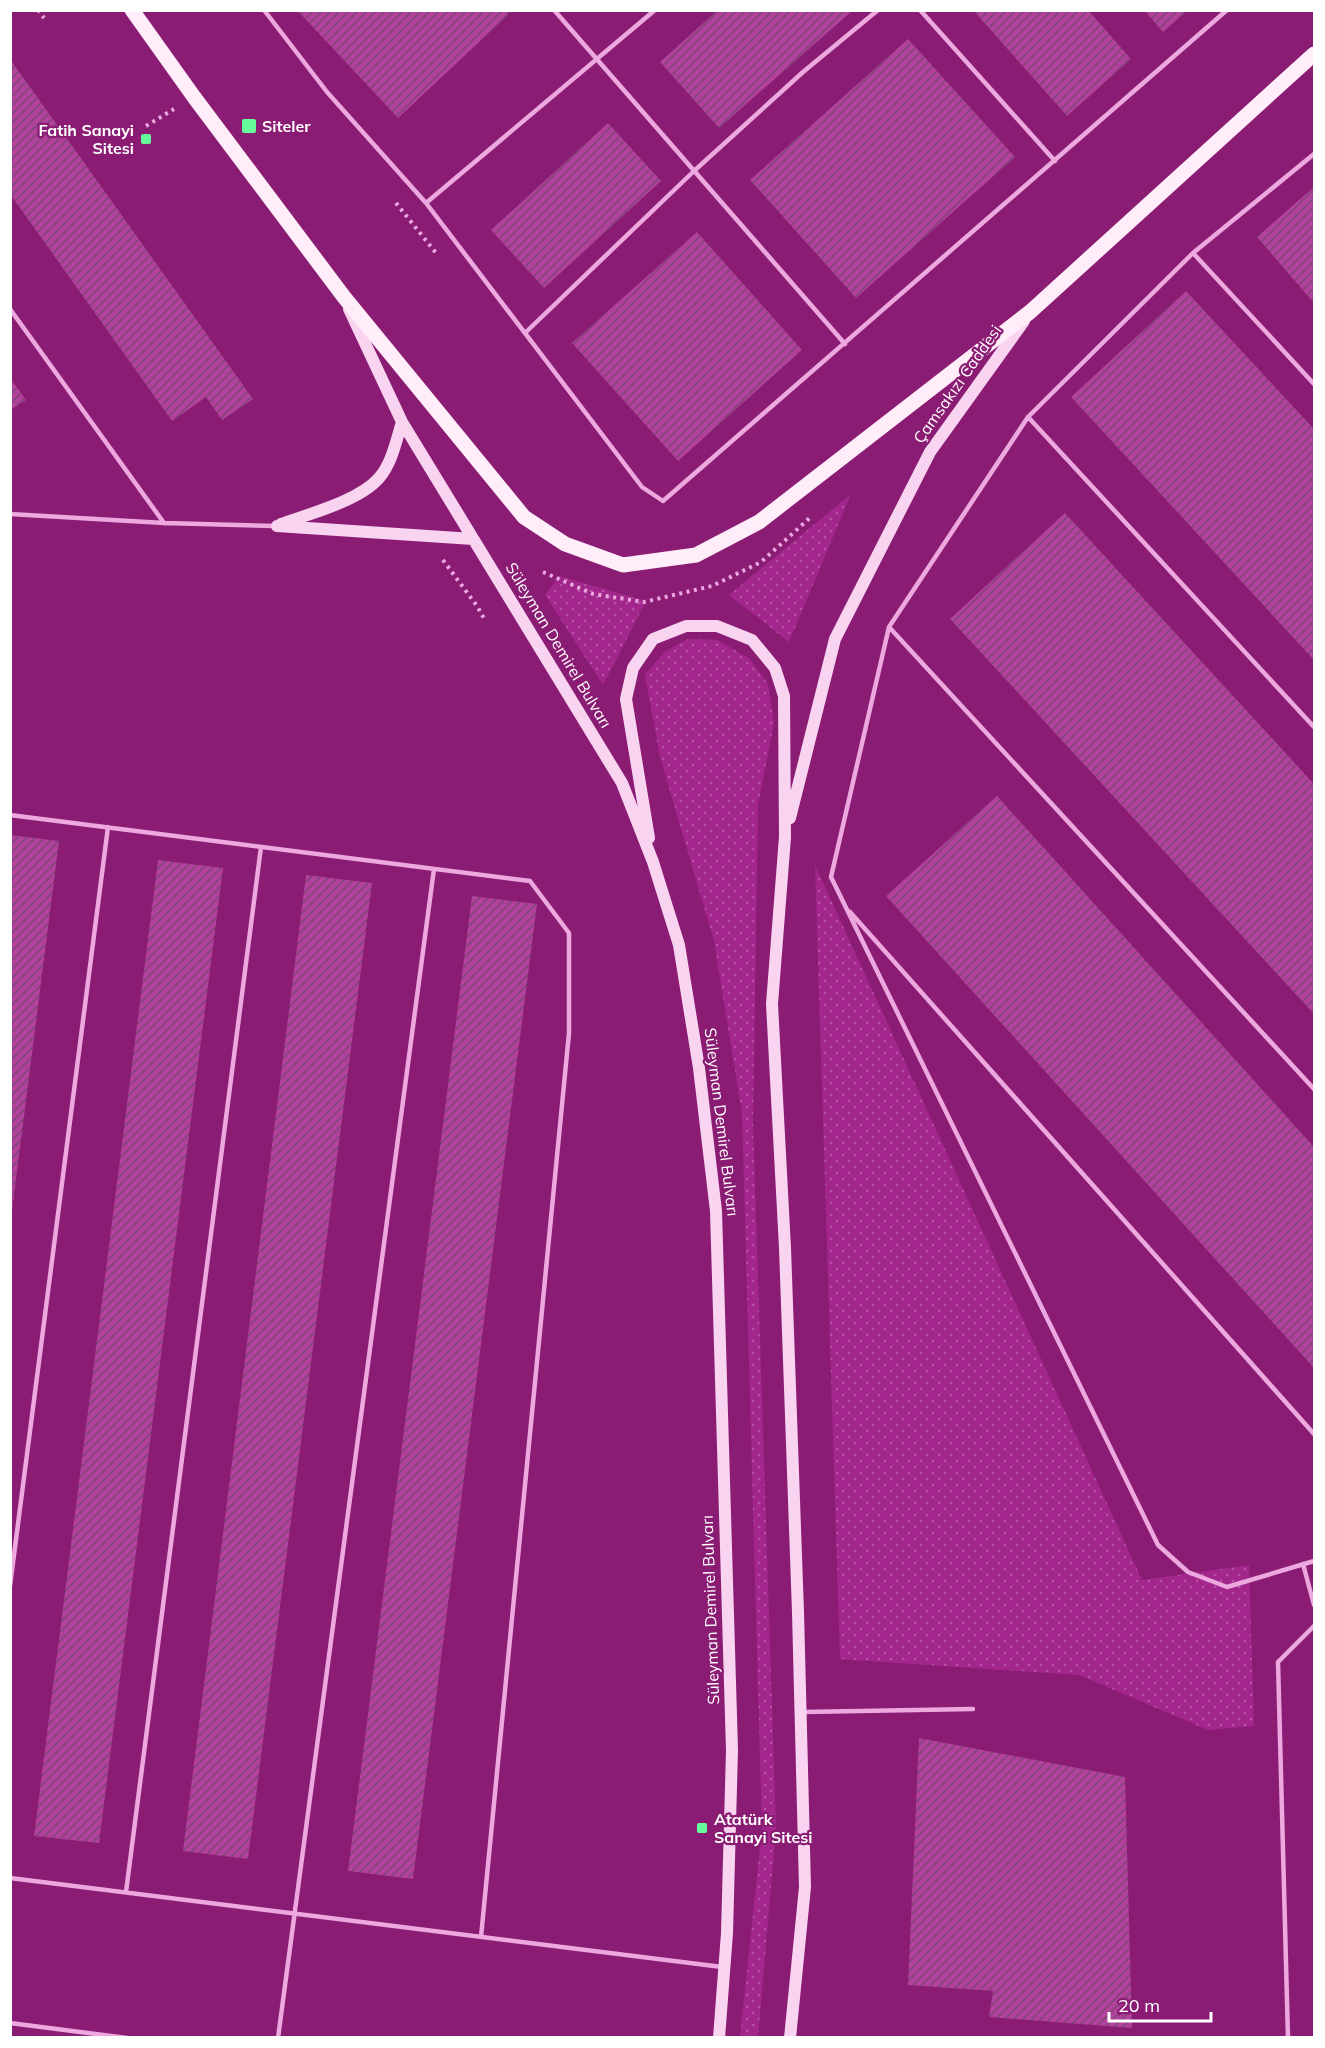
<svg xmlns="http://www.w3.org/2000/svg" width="1325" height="2048" viewBox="0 0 1325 2048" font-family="Mulish,sans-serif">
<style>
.grass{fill:url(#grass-dots)}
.building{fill:url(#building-hatch)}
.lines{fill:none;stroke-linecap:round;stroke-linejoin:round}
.path{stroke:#eca8df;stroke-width:4;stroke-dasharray:3 4.5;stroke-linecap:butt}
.lane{stroke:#eca8df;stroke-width:4.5}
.secondary{stroke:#f9d4f1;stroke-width:12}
.primary{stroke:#ffedfa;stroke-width:15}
.poi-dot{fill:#66fc9a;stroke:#8a1c74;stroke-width:2}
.labels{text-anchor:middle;stroke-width:4.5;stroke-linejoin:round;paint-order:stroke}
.poi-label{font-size:16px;font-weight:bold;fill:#fff;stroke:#8a1c74;text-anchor:start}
.street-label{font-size:16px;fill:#fff;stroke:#8a1c74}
</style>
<defs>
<pattern id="grass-dots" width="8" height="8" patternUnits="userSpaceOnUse" patternTransform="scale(1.5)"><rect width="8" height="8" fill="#a3268c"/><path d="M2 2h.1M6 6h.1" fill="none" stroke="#b551a3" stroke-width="1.8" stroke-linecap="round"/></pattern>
<pattern id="building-hatch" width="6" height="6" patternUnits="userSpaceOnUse" patternTransform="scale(1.5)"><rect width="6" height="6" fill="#b1419b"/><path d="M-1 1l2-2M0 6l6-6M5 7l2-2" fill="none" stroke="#7e4674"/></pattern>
</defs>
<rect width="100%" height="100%" fill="#8a1c74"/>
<path class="grass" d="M851,494L789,642L729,595Z
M559,576L646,601L603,685L545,595Z
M688,639L717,640L749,658L768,684L774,723L758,805L753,1125L776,1829L758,2037H740L762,1829L742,1113L714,941L660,757L645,675L664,652Z
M815,865L1142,1580L1249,1565L1254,1726L1208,1730L1079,1675L840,1659Z"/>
<path class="building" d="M297,10H506L509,14L398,118Z
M718,10H853L719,128L660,62Z
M973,10H1088L1131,59L1067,116Z
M1144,10H1188L1163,32Z
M908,39L1015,157L856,298L750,180Z
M10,59L253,399L222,420L206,397L172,421L10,194Z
M608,123L661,181L544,288L491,230Z
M1314,187V303L1257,237Z
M697,232L802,350L678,461L572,343Z
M1186,291L1314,429V660L1071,397Z
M10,378L26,400L10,410Z
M1065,513L1314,784V1014L950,619Z
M997,796L1314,1147V1368L886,896Z
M10,835L59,841L12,1211H10Z
M158,860L223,868L99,1843L34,1836Z
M306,875L372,883L248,1859L183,1851Z
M472,896L537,904L413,1879L348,1871Z
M919,1738L1125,1777L1132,2028L989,2017L993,1991L908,1985Z"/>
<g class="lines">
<path class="path" d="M38,10L44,18
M146,126L174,109
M396,203L436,253
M443,560L477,606L485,620
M543,572L593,594L644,602L712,586L761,562L812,516"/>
<path class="lane" d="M264,10L327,92L426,203
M554,10L845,344
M655,10L426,203L642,487L663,501L1227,10
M920,10L1055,161
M1314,154L1193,253L1028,417L889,627L831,877L1158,1545L1188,1572L1227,1587L1314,1561
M1193,253L1314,384
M10,309L164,523
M525,333L694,171L803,72L878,10
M1028,417L1314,727
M10,514L164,523L274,526
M889,627L1314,1089
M10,815L530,881L569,933V1033L481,1937
M850,912L1314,1434
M1303,1564L1314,1605
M10,1586L108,827
M803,1712L973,1709
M10,1878L722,1967
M126,1892L261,847
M10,2023L127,2038
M278,2038L434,869
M1288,2038L1278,1662L1314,1626"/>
<path class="secondary" d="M349,309L402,422L622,783L653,862L679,945L699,1068L716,1211L732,1750L727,1933L719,2038
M281,524C309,514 359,501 379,478C392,463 396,441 402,422
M277,526L473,539
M790,818L835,639L930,452L1024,321
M649,838L626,699L633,668L653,639L686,626H717L752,640L775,668L784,696L785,837L772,1004L785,1248L798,1612L805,1887L790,2038"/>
<path class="primary" d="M132,10L194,97L344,297L524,517L565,544L623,565L696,555L759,522L1030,312L1314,54"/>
</g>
<g class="poi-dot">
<rect x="241" y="118" width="16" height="16" rx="3"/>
<rect x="140" y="133" width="12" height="12" rx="3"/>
<rect x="696" y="1822" width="12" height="12" rx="3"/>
</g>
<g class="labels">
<g class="poi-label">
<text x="262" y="132">Siteler</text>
<text x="134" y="136" text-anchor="end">Fatih Sanayi<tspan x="134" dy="18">Sitesi</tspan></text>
<text x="714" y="1825">Atatürk<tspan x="714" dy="18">Sanayi Sitesi</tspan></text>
</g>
<g class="street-label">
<text transform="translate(957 384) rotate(-55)" y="6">Çamsakızı Caddesi</text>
<text transform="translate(559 645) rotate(59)" y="6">Süleyman Demirel Bulvarı</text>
<text transform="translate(722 1122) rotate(83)" y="6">Süleyman Demirel Bulvarı</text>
<text transform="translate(710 1610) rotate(-92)" y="6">Süleyman Demirel Bulvarı</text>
</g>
</g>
<rect width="1325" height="2048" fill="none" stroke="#ffffff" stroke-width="24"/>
<path d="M1109 2012v9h102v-9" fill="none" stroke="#ffffff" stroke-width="3"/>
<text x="1118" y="2012" font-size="18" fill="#ffffff" stroke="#8a1c74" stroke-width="4.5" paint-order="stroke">20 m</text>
</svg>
